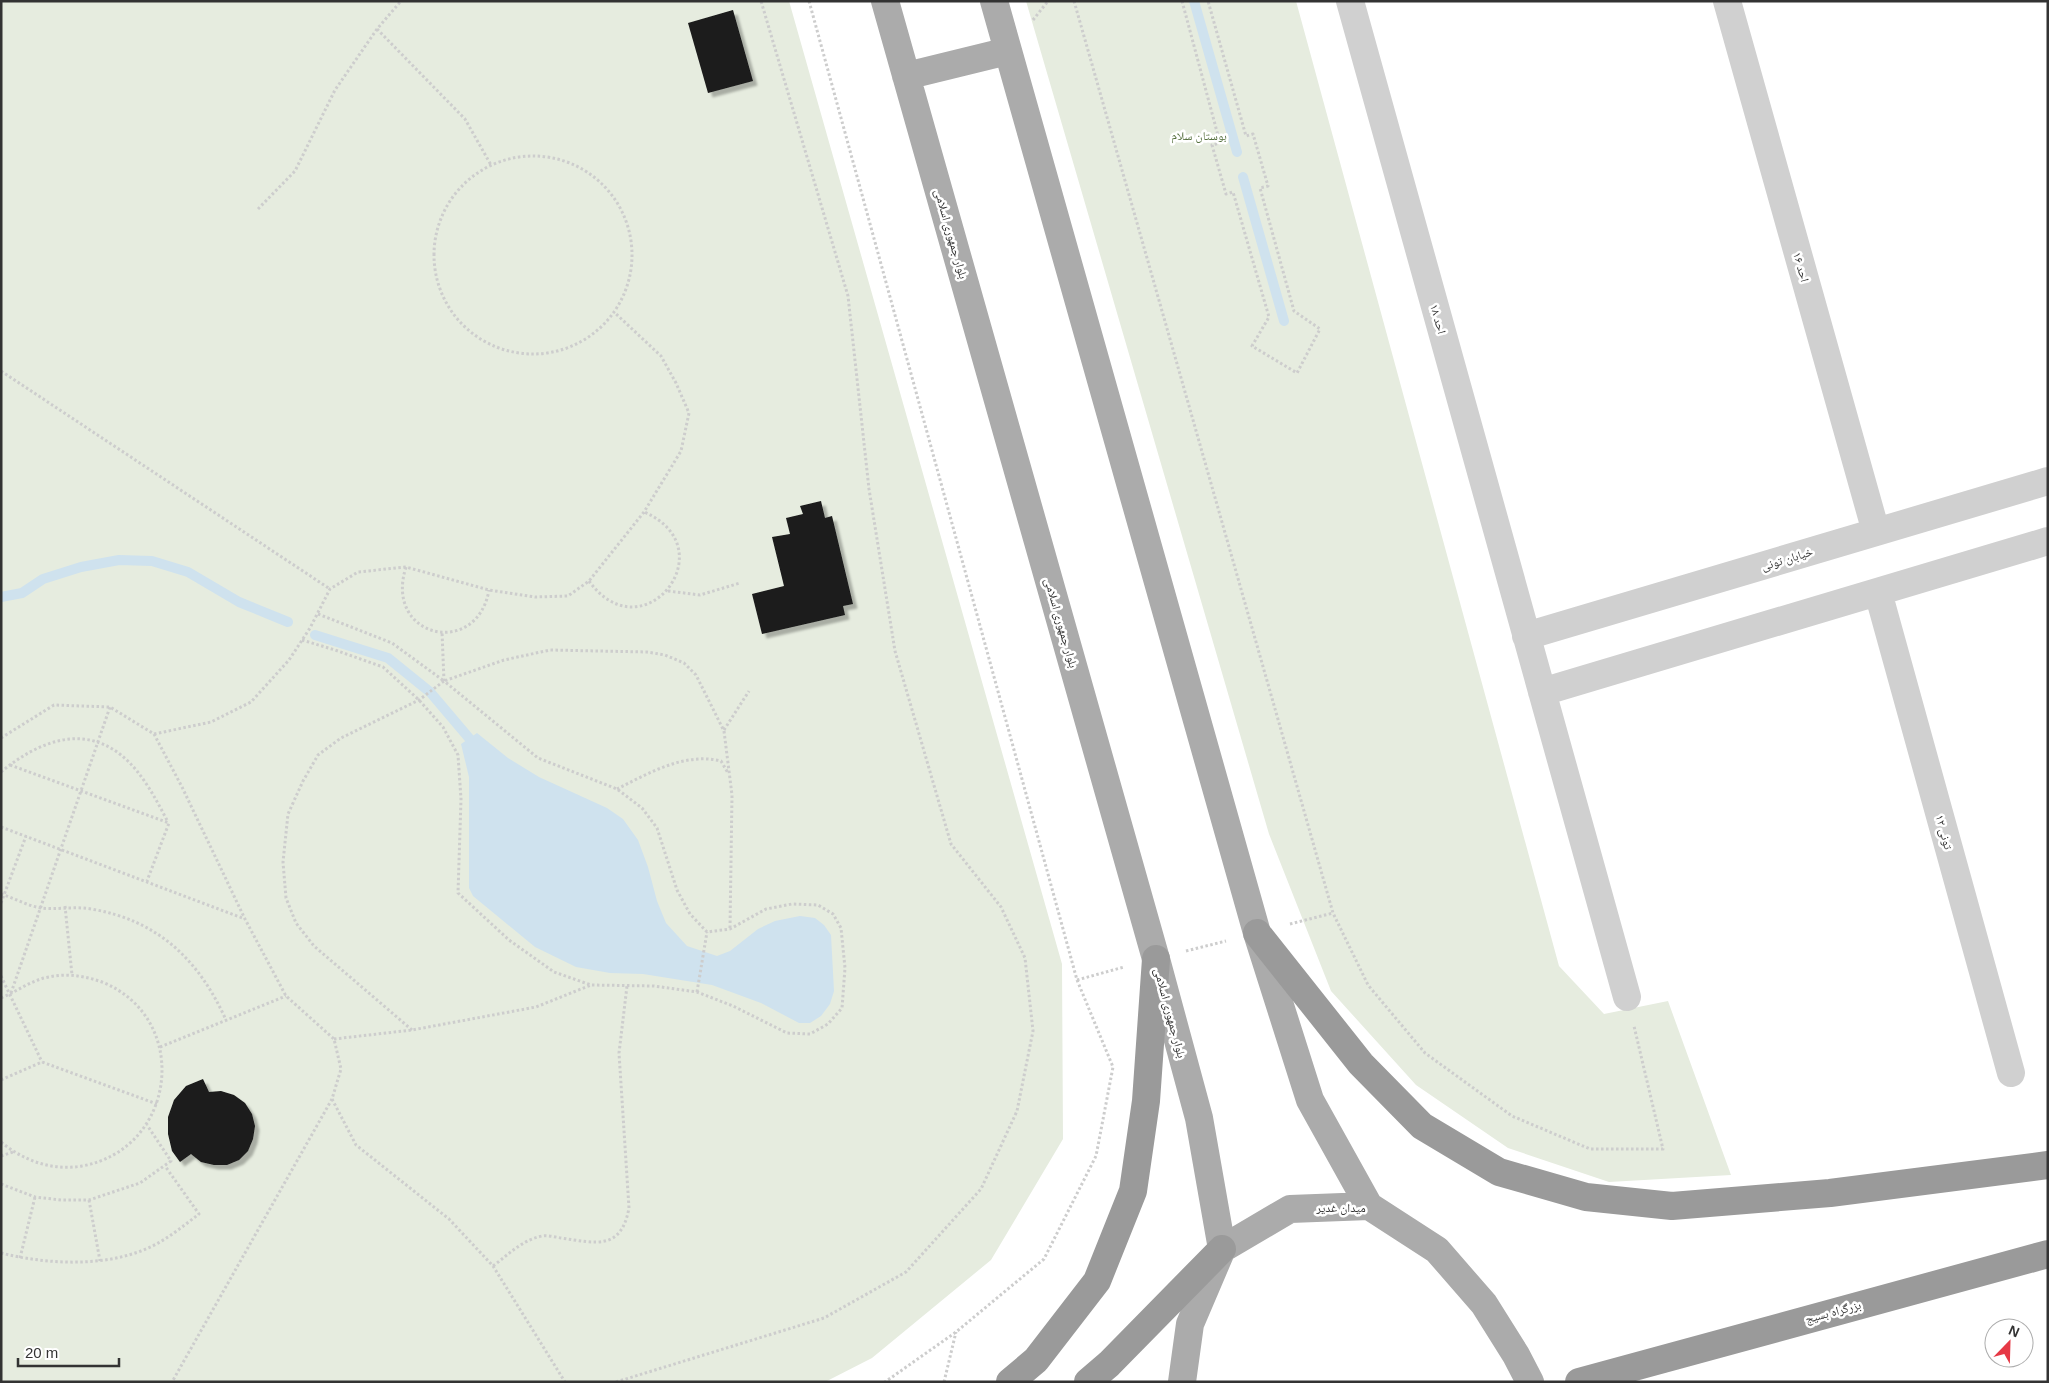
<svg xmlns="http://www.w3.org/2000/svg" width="2049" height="1383" viewBox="0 0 2049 1383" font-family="Helvetica,'Noto Naskh Arabic',sans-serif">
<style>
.green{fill:#e6ecdf}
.water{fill:#cfe2ee}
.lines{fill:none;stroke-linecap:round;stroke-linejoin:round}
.stream{stroke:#cfe2ee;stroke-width:10}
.building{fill:#1a1a1a;filter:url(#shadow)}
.path{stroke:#cdcdcd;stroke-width:3;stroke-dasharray:2.5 2.5;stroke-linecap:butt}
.minor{stroke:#d0d0d0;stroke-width:28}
.major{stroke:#ababab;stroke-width:28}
.highway{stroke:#9a9a9a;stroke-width:28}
.labels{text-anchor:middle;stroke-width:5;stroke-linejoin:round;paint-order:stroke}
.park-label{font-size:12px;fill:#56703f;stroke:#fff}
.street-label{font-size:12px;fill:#333;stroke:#fff}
</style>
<defs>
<filter id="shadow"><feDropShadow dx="4.5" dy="4.5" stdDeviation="1" flood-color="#0004"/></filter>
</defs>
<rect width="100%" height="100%" fill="#fff"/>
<path class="green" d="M1,1H789L1062,964L1063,1139L991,1260L872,1358L825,1382H1Z
M1026,1H1296L1559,966L1604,1014L1668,1001L1731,1175L1609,1182L1508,1148L1416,1085L1331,991L1269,834Z"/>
<path class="water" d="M477,733L508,758L539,777L607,808L623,819L638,840L648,867L657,901L666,923L687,946L717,956L730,951L758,929L775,921L800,916L815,918L824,925L831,935L834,991L830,1004L821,1016L810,1023H799L761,1003L712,985L643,974L610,973L576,967L535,947L473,896L469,888V777L461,744Z"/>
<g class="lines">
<path class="stream" d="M1194,1L1237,152
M1243,177L1284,321
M1,597L22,593L43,579L81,567L119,560L152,561L188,572L239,602L288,622
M315,635L388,658L430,692L469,738"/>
</g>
<path class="building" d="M733,10L753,81L708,93L688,23Z
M821,501L825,518L832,516L853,604L843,606L845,615L762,634L752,594L784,586L772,537L790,534L786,518L803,514L800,506Z
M203,1079L209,1092L221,1091L234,1095L245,1103L252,1114L255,1126L253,1139L248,1151L239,1160L227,1165H214L201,1162L191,1154L180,1162L172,1151L168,1134V1117L174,1100L186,1086Z"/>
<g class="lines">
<path class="path" d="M809,1L1077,980L1113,1067L1096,1156L1044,1259L956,1332L885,1382
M1074,1L1333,913L1368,985L1425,1053L1512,1116L1590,1149H1663L1634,1026
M1182,1L1220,143L1212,145L1226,194L1233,192L1269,317L1252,346L1297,373L1320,329L1294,311L1260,188L1268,186L1253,134L1246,136L1208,1
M1033,20L1048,1
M377,29L465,119L491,165
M434 255a99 99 0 1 1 198 0a99 99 0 1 1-198 0Z
M258,209L295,171L335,90L377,29L401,1
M1,371L330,589
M406,567C383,638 477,659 489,590
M589,581C643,656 728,548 644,512
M668,591L700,595L740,583
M318,614L392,643L444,681L504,660L550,650L647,652L665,655L684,663L696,675L724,731L732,795L730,928
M302,640L335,650L383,667L419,700L443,727L458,755L461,799L458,893L509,940L554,972L591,985L654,986L697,992L733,1006L787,1033L810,1034L828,1024L842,1008L845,968L841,928L833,914L818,905L792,904L766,909L730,929L707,932L690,914L677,890L657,828L642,808L617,789L538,758L444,681L442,632
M724,730L749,691
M154,734L211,722L251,702L289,660L310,628L330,589L358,572L406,567L489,590L535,597L568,596L589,581L644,512L681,451L689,413L676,383L661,356L614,312
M1,738L54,705L110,707L154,734L182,787L245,919L286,996L334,1039L341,1069L332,1099L172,1382
M10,765L169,823L147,881
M1,772C52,730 105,722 145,782C154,795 161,809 168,822
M617,789C649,773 685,752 721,761L728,773
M1,827L245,919
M1,894C14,898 28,906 41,908C56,910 74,906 91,909C158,920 199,960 226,1020
M1,903L26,836
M65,906L72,975
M1290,924L1333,913
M1186,951L1226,941
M1,976L42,1062
M1077,980L1124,967
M697,992L707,932
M11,993L110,707
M1,998C18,991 31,980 49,977C67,973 85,976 102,982C192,1018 177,1149 82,1166C52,1171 24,1161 1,1142
M412,1030L314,946L296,923L286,898L283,862L288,814L303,781L318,755L341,738L419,700L444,681
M334,1039L412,1030L536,1007L591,985
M160,1047L286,996
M1,1080L42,1062L157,1104
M332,1099L356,1145L449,1219L493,1266L565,1382
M1,1156L13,1152
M1,1184L35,1197L61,1200H89L140,1183L171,1161L147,1125
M89,1200L100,1261
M1,1253C46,1264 98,1267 141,1251C163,1243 182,1227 199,1214L165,1166
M20,1258L35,1197
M493,1266C509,1254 522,1240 542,1236C548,1235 555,1237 561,1238C596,1243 621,1251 629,1208L619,1053L627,986
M616,1382L824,1318L906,1272L981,1189L1017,1111L1033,1031L1025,958L1001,907L951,844L895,651L869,489L848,296L761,1
M944,1382L956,1332"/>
<path class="minor" d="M1350,1L1627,997
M1727,1L1876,532
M1878,592L2011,1073
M1526,636L2048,481
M1542,692L2048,541"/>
<path class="major" d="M885,1L1156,959L1199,1118L1222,1249
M994,1L1257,933L1310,1100L1369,1206
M906,76L1008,51
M1182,1382L1190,1324L1222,1249L1290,1209L1369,1206L1437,1250L1484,1304L1516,1355L1530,1382"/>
<path class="highway" d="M1257,933L1361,1064L1422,1126L1499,1172L1586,1197L1672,1206L1830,1193L2048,1165
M1010,1382L1036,1360L1097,1281L1133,1191L1146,1101L1156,959
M1088,1382L1109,1364L1222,1249
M1579,1382L2048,1254"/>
</g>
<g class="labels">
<g class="park-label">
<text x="1199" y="140">بوستان سلام</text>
</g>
<g class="street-label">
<text transform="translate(951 234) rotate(74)" y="4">بلوار جمهوری اسلامی</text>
<text transform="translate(1801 267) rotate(74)" y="4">احد ۱۶</text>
<text transform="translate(1438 319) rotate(74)" y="4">احد ۱۸</text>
<text transform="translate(1787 559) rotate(-17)" y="4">خیابان تونی</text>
<text transform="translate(1061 623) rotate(74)" y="4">بلوار جمهوری اسلامی</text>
<text transform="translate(1944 832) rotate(75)" y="4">تونی ۱۲</text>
<text transform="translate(1170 1013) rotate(75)" y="4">بلوار جمهوری اسلامی</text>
<text x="1341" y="1212">میدان غدیر</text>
<text transform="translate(1833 1312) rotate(-15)" y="4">بزرگراه بسیج</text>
</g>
</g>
<rect width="2049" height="1383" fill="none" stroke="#333333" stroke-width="5"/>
<g transform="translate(2009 1343) rotate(23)"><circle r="24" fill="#ffffff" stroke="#adadad"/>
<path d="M0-4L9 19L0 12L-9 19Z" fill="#e63946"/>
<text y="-8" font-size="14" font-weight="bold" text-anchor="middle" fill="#333333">N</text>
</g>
<path d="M18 1358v8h101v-8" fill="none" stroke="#333333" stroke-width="2.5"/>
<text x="25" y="1358" font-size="15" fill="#333333" stroke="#ffffff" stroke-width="4" paint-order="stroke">20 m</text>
</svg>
